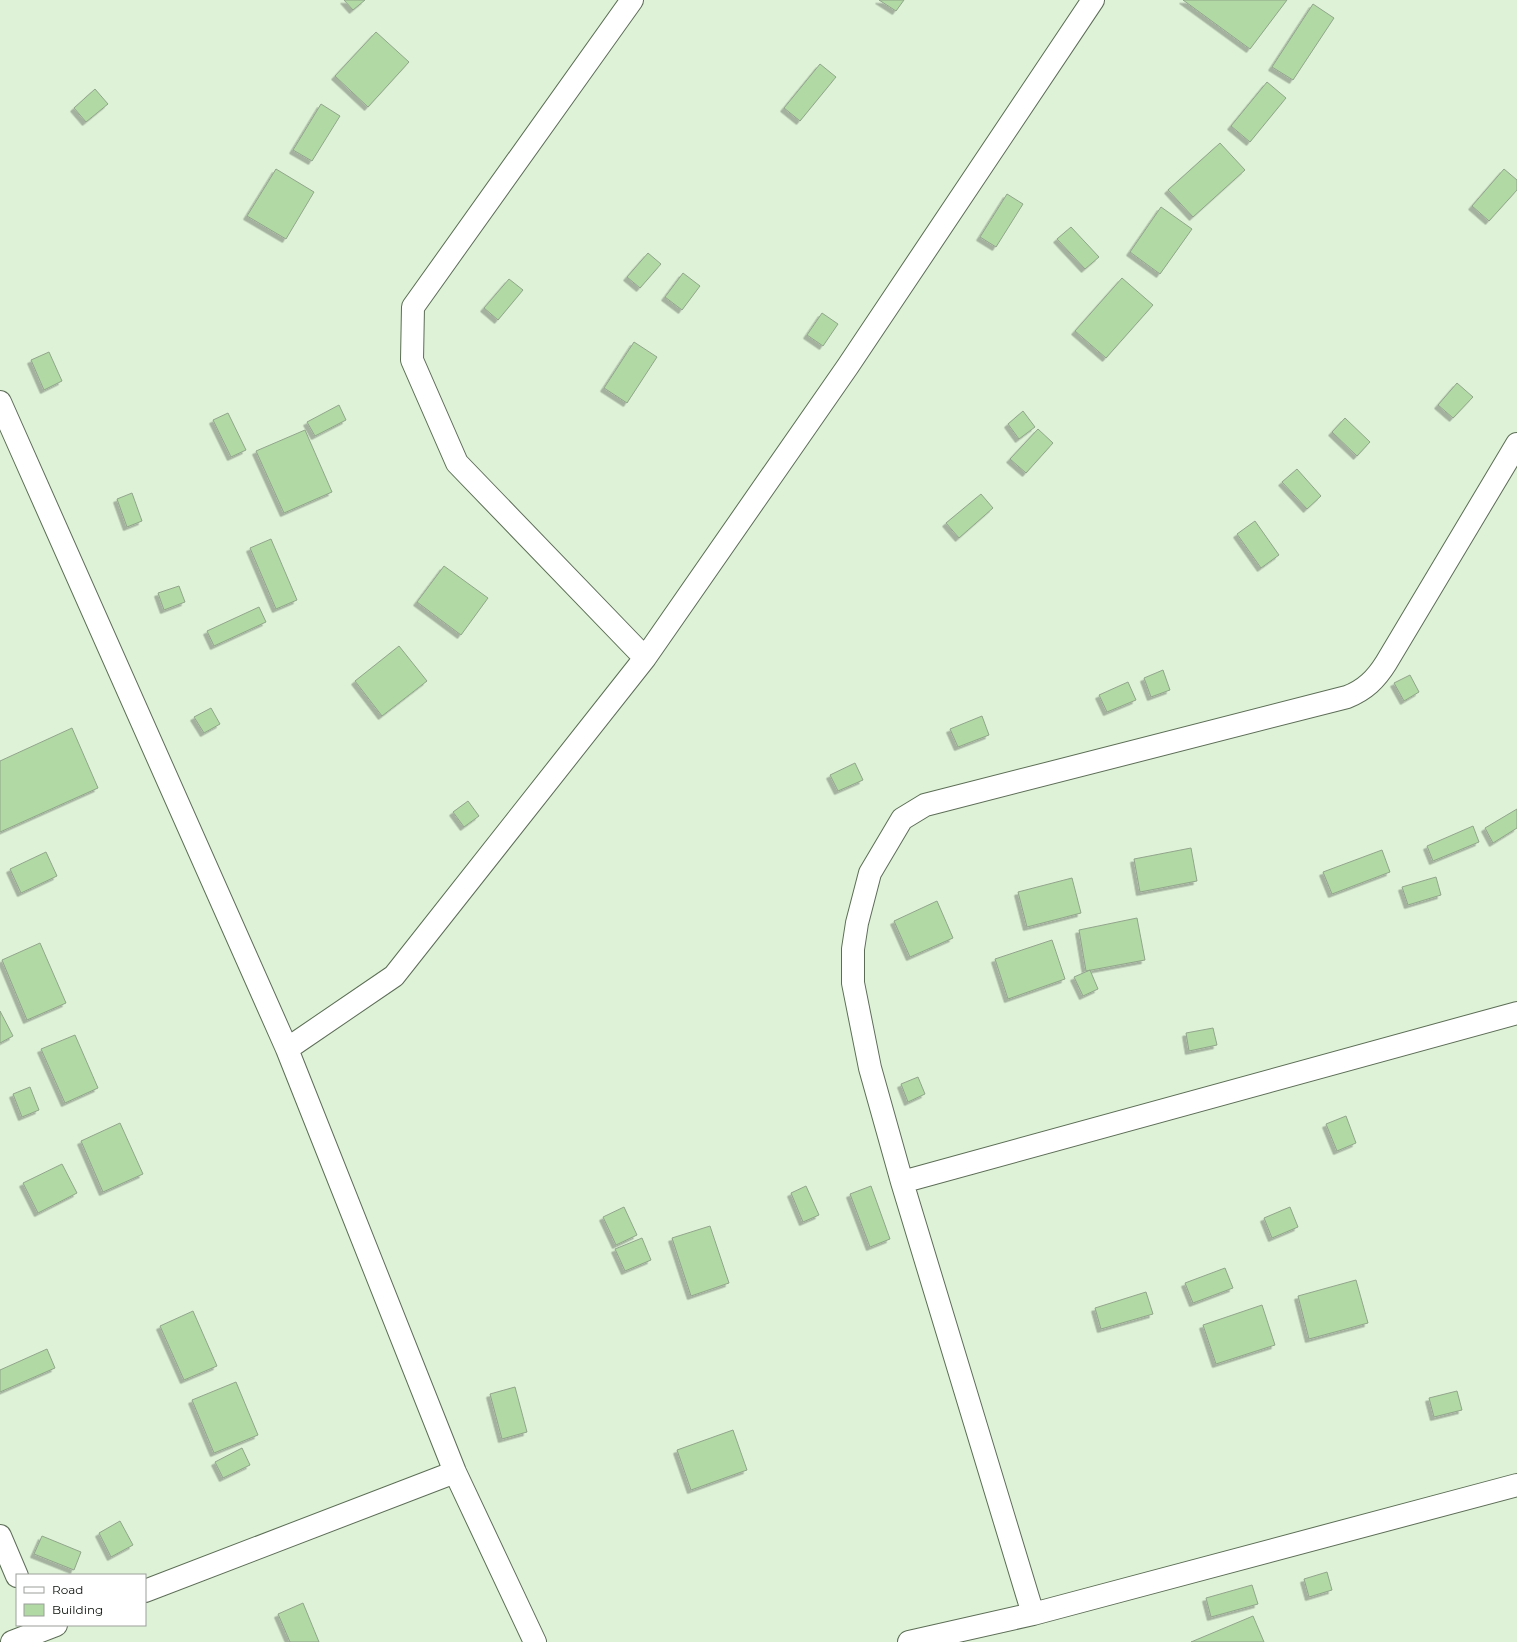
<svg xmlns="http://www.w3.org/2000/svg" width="1517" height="1642" viewBox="0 0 1517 1642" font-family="Montserrat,sans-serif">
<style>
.building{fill:#b0d9a3;stroke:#92a58c;filter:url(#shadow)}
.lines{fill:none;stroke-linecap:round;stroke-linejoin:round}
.minor-casing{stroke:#5c6d56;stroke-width:24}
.minor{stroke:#fff;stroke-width:22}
</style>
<defs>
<filter id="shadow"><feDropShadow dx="-3.5" dy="3.5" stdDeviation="0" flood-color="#0004"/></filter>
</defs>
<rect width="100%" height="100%" fill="#def2d7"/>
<path class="building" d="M344,0H365L353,10Z
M879,0H904L896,11Z
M1183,0H1287L1250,49Z
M1313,4L1334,18L1293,80L1272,67Z
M376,32L409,62L368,107L335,76Z
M820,64L836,77L800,121L784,108Z
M1267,82L1286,98L1250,142L1231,126Z
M95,89L108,104L86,122L74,108Z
M321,104L340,116L312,161L293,150Z
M1220,143L1245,170L1193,217L1168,190Z
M276,169L314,192L286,239L247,216Z
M1504,169L1517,180V190L1489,221L1472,206Z
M1007,194L1023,204L996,247L980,237Z
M1161,207L1192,229L1160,274L1130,252Z
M1071,227L1099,257L1085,269L1057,239Z
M648,253L661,264L640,288L627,277Z
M683,273L700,286L682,310L665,297Z
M1122,278L1153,305L1106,358L1075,331Z
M509,279L523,290L498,320L484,308Z
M822,313L838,324L823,346L807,335Z
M634,342L657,357L627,403L604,388Z
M49,352L62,381L44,390L31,360Z
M1457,383L1473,397L1453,418L1438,405Z
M339,405L346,420L315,436L307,422Z
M1023,411L1035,427L1019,439L1008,424Z
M228,413L246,450L231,457L213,420Z
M1345,418L1370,442L1357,456L1332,432Z
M1038,429L1053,443L1026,473L1010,459Z
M305,430L332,492L284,513L256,451Z
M1297,469L1321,496L1307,509L1282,482Z
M132,493L142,521L127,527L117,499Z
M981,494L993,508L959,538L946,523Z
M1255,521L1279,555L1261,568L1237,534Z
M271,539L297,600L276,609L250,548Z
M444,566L488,598L461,635L417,602Z
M179,586L185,602L164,610L158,593Z
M259,607L266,622L214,646L207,631Z
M399,646L427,681L382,716L355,681Z
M1163,670L1170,690L1151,697L1144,678Z
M1410,675L1419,692L1404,701L1394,683Z
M1128,682L1136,700L1107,712L1099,695Z
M211,708L220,724L204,733L194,717Z
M982,716L989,735L958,747L950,729Z
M72,728L98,788L0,832V761Z
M855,763L863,780L838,791L830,775Z
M468,801L479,816L464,827L453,812Z
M1517,809V828L1493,843L1485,828Z
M1473,826L1479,842L1433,861L1427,846Z
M1191,848L1197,881L1140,892L1134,859Z
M1382,850L1390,872L1332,894L1323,872Z
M46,852L57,876L21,893L10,869Z
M1436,877L1441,895L1408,905L1402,887Z
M1072,878L1081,913L1027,927L1018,892Z
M937,901L953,938L910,957L894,921Z
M1137,918L1145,960L1086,971L1079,930Z
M1052,940L1065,979L1008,999L995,959Z
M40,943L66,1003L27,1020L2,960Z
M1090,970L1098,989L1083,996L1074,977Z
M0,1011L13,1036L0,1043Z
M1213,1028L1217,1045L1189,1051L1186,1033Z
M75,1035L98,1088L65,1103L41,1049Z
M918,1077L925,1094L908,1102L901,1084Z
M30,1087L39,1110L22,1117L13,1094Z
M1346,1116L1356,1143L1337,1151L1326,1124Z
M120,1123L143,1174L103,1192L81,1141Z
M62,1164L77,1193L38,1213L23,1183Z
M806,1186L819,1215L803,1222L791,1193Z
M871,1186L890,1239L870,1247L850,1194Z
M624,1207L637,1235L616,1245L603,1217Z
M1290,1207L1298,1227L1272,1238L1264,1218Z
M710,1226L729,1283L691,1296L672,1238Z
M642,1238L651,1260L625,1271L615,1249Z
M1225,1268L1233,1288L1193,1303L1185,1283Z
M1356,1280L1368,1323L1309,1339L1298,1296Z
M1146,1292L1153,1314L1101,1329L1095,1308Z
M1262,1305L1275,1345L1216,1364L1203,1325Z
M193,1311L217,1366L184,1380L160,1326Z
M47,1349L55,1368L0,1392V1370Z
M236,1382L258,1435L214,1453L192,1400Z
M515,1387L527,1432L502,1439L490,1394Z
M1457,1391L1462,1410L1434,1417L1429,1398Z
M733,1430L747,1470L691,1490L677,1450Z
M242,1448L250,1465L223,1478L215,1462Z
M120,1521L133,1545L111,1557L99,1533Z
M42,1536L81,1552L74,1570L34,1554Z
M1327,1572L1332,1590L1309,1597L1304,1579Z
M1252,1585L1258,1604L1211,1617L1206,1598Z
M303,1603L319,1642H290L278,1614Z
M1253,1616L1264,1642H1191Z"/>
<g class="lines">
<g class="minor-casing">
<path id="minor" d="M632,0L413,307L412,360L457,463L645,658
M0,402L287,1049L455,1472L535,1642
M287,1049L394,976L645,658L848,366L1093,0
M902,1182L1517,1013
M0,1536L17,1576
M145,1591L455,1472
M1033,1614L902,1182L870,1068L853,983V949L857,923L870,873L902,819L925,805L1347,697C1365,690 1376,679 1386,663L1517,444
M12,1642L56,1625
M909,1642L1033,1614L1517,1485"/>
</g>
<use href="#minor" class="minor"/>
</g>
<rect x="16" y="1574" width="130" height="52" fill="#ffffff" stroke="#9c9f9b"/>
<rect x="24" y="1587" width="20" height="6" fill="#ffffff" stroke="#9c9f9b"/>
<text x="52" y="1594" font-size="12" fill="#070e06">Road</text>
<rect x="24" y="1604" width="20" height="12" fill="#b0d9a3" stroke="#9c9f9b"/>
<text x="52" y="1614" font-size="12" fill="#070e06">Building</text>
</svg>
